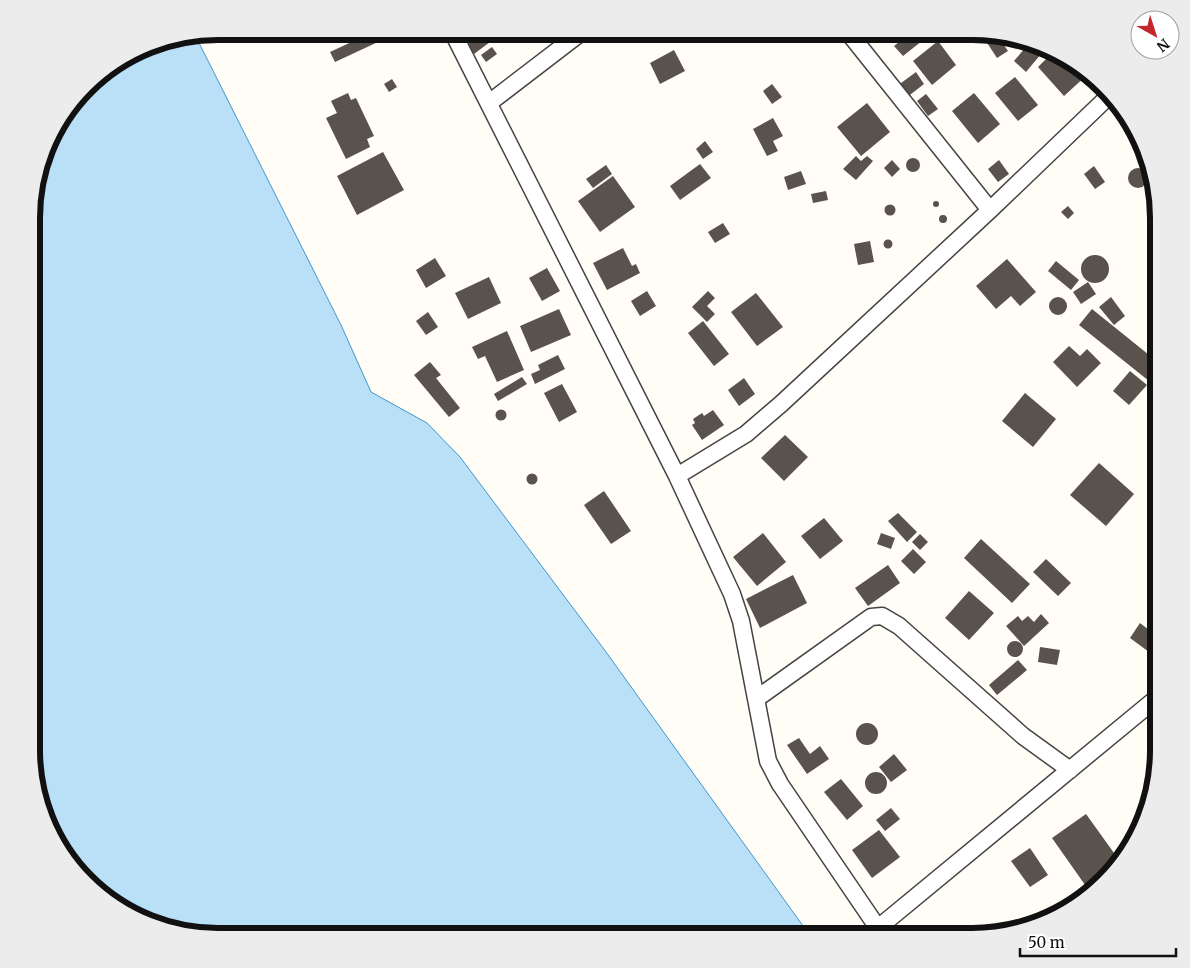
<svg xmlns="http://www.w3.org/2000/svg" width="1190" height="968" viewBox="0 0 1190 968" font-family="Merriweather,serif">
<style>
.water{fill:#b9e0f7;stroke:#3f96cf}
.building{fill:#5a524d}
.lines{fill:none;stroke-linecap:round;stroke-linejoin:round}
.minor-casing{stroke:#444;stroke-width:19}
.minor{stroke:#fff;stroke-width:16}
.rim{fill:none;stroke:#111;stroke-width:6}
</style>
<rect width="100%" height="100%" fill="#fffdf5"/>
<path class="water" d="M195,35L341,325L371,392L427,423L460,457L606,652L811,937L206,936L146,922L86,882L50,833L32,763L33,193L56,125L95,77L157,41Z"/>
<path class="building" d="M373,32L378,42L335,62L330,52Z
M884,32H905L892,42Z
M912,32H923L927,37L903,56L894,46Z
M980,32L997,35L1008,51L997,58Z
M483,33L490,42L474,54L467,45Z
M938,41L956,65L932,85L913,61Z
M1030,42L1042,45L1046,48L1026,72L1014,61Z
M492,47L497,54L486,62L481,55Z
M674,50L685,71L660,84L650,63Z
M1053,52L1087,75L1064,96L1038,67Z
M916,72L924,84L906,98L897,86Z
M1015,77L1038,105L1018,121L995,93Z
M392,79L397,87L389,92L384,84Z
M772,84L782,97L772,104L763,91Z
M348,93L351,100L356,98L374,136L367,139L370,147L346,159L326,118L337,113L331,101Z
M974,93L1000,124L978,143L952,111Z
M926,94L938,109L928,116L917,101Z
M867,103L890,132L861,156L837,127Z
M773,118L783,136L773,141L778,151L767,156L753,129Z
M705,141L713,152L703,159L696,149Z
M383,152L404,190L357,215L337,176Z
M856,156L861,161L867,156L873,161L856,180L843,169Z
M906 165a7 7 0 1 1 14 0a7 7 0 1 1-14 0Z
M892,160L900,169L892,177L884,168Z
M999,160L1009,174L998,182L988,169Z
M700,164L711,178L680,200L670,186Z
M606,165L612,174L593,188L586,179Z
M1094,166L1105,182L1095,189L1084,174Z
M1128 178a10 10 0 1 1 20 0a10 10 0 1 1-20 0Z
M801,171L806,184L788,190L784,177Z
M613,176L635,207L600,232L578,201Z
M826,191L828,200L813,203L811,194Z
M933 204a3 3 0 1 1 6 0a3 3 0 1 1-6 0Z
M884.5 210a5.5 5.5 0 1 1 11 0a5.5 5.5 0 1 1-11 0Z
M1068,206L1074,213L1068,219L1061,212Z
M939 219a4 4 0 1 1 8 0a4 4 0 1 1-8 0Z
M723,223L730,234L715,243L708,232Z
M883.5 244a4.5 4.5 0 1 1 9 0a4.5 4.5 0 1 1-9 0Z
M870,241L874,262L858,265L854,244Z
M623,248L632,266L636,264L640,273L607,290L593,263Z
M1081 269a14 14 0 1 1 28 0a14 14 0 1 1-28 0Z
M435,258L446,276L426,288L416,270Z
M1007,259L1036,292L1020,306L1011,296L996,309L976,286Z
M1056,261L1079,280L1071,290L1048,271Z
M547,268L560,291L542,301L529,278Z
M489,277L501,303L468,319L455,293Z
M1088,282L1096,294L1081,304L1073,292Z
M647,291L656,306L640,316L631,301Z
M708,291L715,298L707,306L715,314L707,322L692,307Z
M756,293L783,327L757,346L731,312Z
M1049 306a9 9 0 1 1 18 0a9 9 0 1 1-18 0Z
M1111,297L1125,316L1114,325L1099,307Z
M559,309L571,335L531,352L520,326Z
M1092,309L1159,363V369L1149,381L1079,325Z
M428,312L438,327L426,335L416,321Z
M703,321L729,354L714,366L688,333Z
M507,331L524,370L497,382L485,356L478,359L472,347Z
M1069,346L1080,356L1087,349L1101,363L1077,387L1053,362Z
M558,355L565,369L535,384L531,374L540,370L538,365Z
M430,362L441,375L436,378L460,408L449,417L414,375Z
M1130,371L1147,385L1129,405L1113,391Z
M522,377L527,384L498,401L494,394Z
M744,378L755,394L739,406L728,390Z
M562,384L577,412L559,422L544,393Z
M1025,393L1056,419L1033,447L1002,421Z
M495.5 415a5.5 5.5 0 1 1 11 0a5.5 5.5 0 1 1-11 0Z
M713,410L724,425L702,440L692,425L695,423L693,419L702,413L704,416Z
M785,435L808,457L784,481L761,458Z
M1099,463L1134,494L1106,526L1070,495Z
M526.5 479a5.5 5.5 0 1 1 11 0a5.5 5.5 0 1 1-11 0Z
M604,491L631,531L611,544L584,505Z
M898,513L917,532L907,542L888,521Z
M824,518L843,541L820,559L801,536Z
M763,533L786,562L757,586L733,557Z
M881,533L895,538L891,549L877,544Z
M920,534L928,542L920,550L912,542Z
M981,539L1030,584L1012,603L964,558Z
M913,549L926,562L914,574L901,561Z
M1046,559L1071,583L1058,596L1033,572Z
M888,565L900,583L868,606L855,588Z
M793,575L807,603L760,628L746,599Z
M969,591L994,613L969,640L945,618Z
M1041,614L1049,623L1024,646L1006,626L1018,616L1022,621L1028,616L1034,622Z
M1140,623L1158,637V639L1149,652L1130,638Z
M1007 649a8 8 0 1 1 16 0a8 8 0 1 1-16 0Z
M1040,647L1060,650L1057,665L1038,662Z
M1018,660L1027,670L997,695L989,685Z
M856 734a11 11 0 1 1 22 0a11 11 0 1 1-22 0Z
M799,738L810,754L820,746L829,759L807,774L787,745Z
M894,754L907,770L891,782L879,767Z
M865 783a11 11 0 1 1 22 0a11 11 0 1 1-22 0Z
M841,779L863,806L847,820L824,792Z
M891,808L900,819L885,831L876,820Z
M1086,814L1119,860L1104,882L1090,892L1052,838Z
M879,830L900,857L872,878L852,850Z
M1030,848L1048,875L1030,887L1011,861Z"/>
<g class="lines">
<g class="minor-casing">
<path id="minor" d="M452,31L677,476L732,594L741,621L768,761L780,784L884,937
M848,32L990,210
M489,103L583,31
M677,476L746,434L781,404L990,210L1110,95
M756,699L871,617L882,616L899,626L1023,736L1070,770
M878,928L1158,697"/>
</g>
<use href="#minor" class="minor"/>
</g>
<path d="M0 0H1190V968H0ZM218 40H972A178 178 0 0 1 1150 218V750A178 178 0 0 1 972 928H218A178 178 0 0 1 40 750V218A178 178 0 0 1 218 40Z" fill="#ececec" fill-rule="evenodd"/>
<path class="rim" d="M218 40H972A178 178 0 0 1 1150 218V750A178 178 0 0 1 972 928H218A178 178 0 0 1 40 750V218A178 178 0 0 1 218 40Z"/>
<g transform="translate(1155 35) rotate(141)"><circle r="24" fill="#ffffff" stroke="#a0a0a0"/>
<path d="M0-4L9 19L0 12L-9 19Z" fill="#c4262e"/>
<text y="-8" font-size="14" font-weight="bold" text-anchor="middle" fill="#111111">N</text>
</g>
<path d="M1020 948v8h156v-8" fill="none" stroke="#111111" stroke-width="2.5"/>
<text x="1028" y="948" font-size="15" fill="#111111" stroke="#ffffff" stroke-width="4" paint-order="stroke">50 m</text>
</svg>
